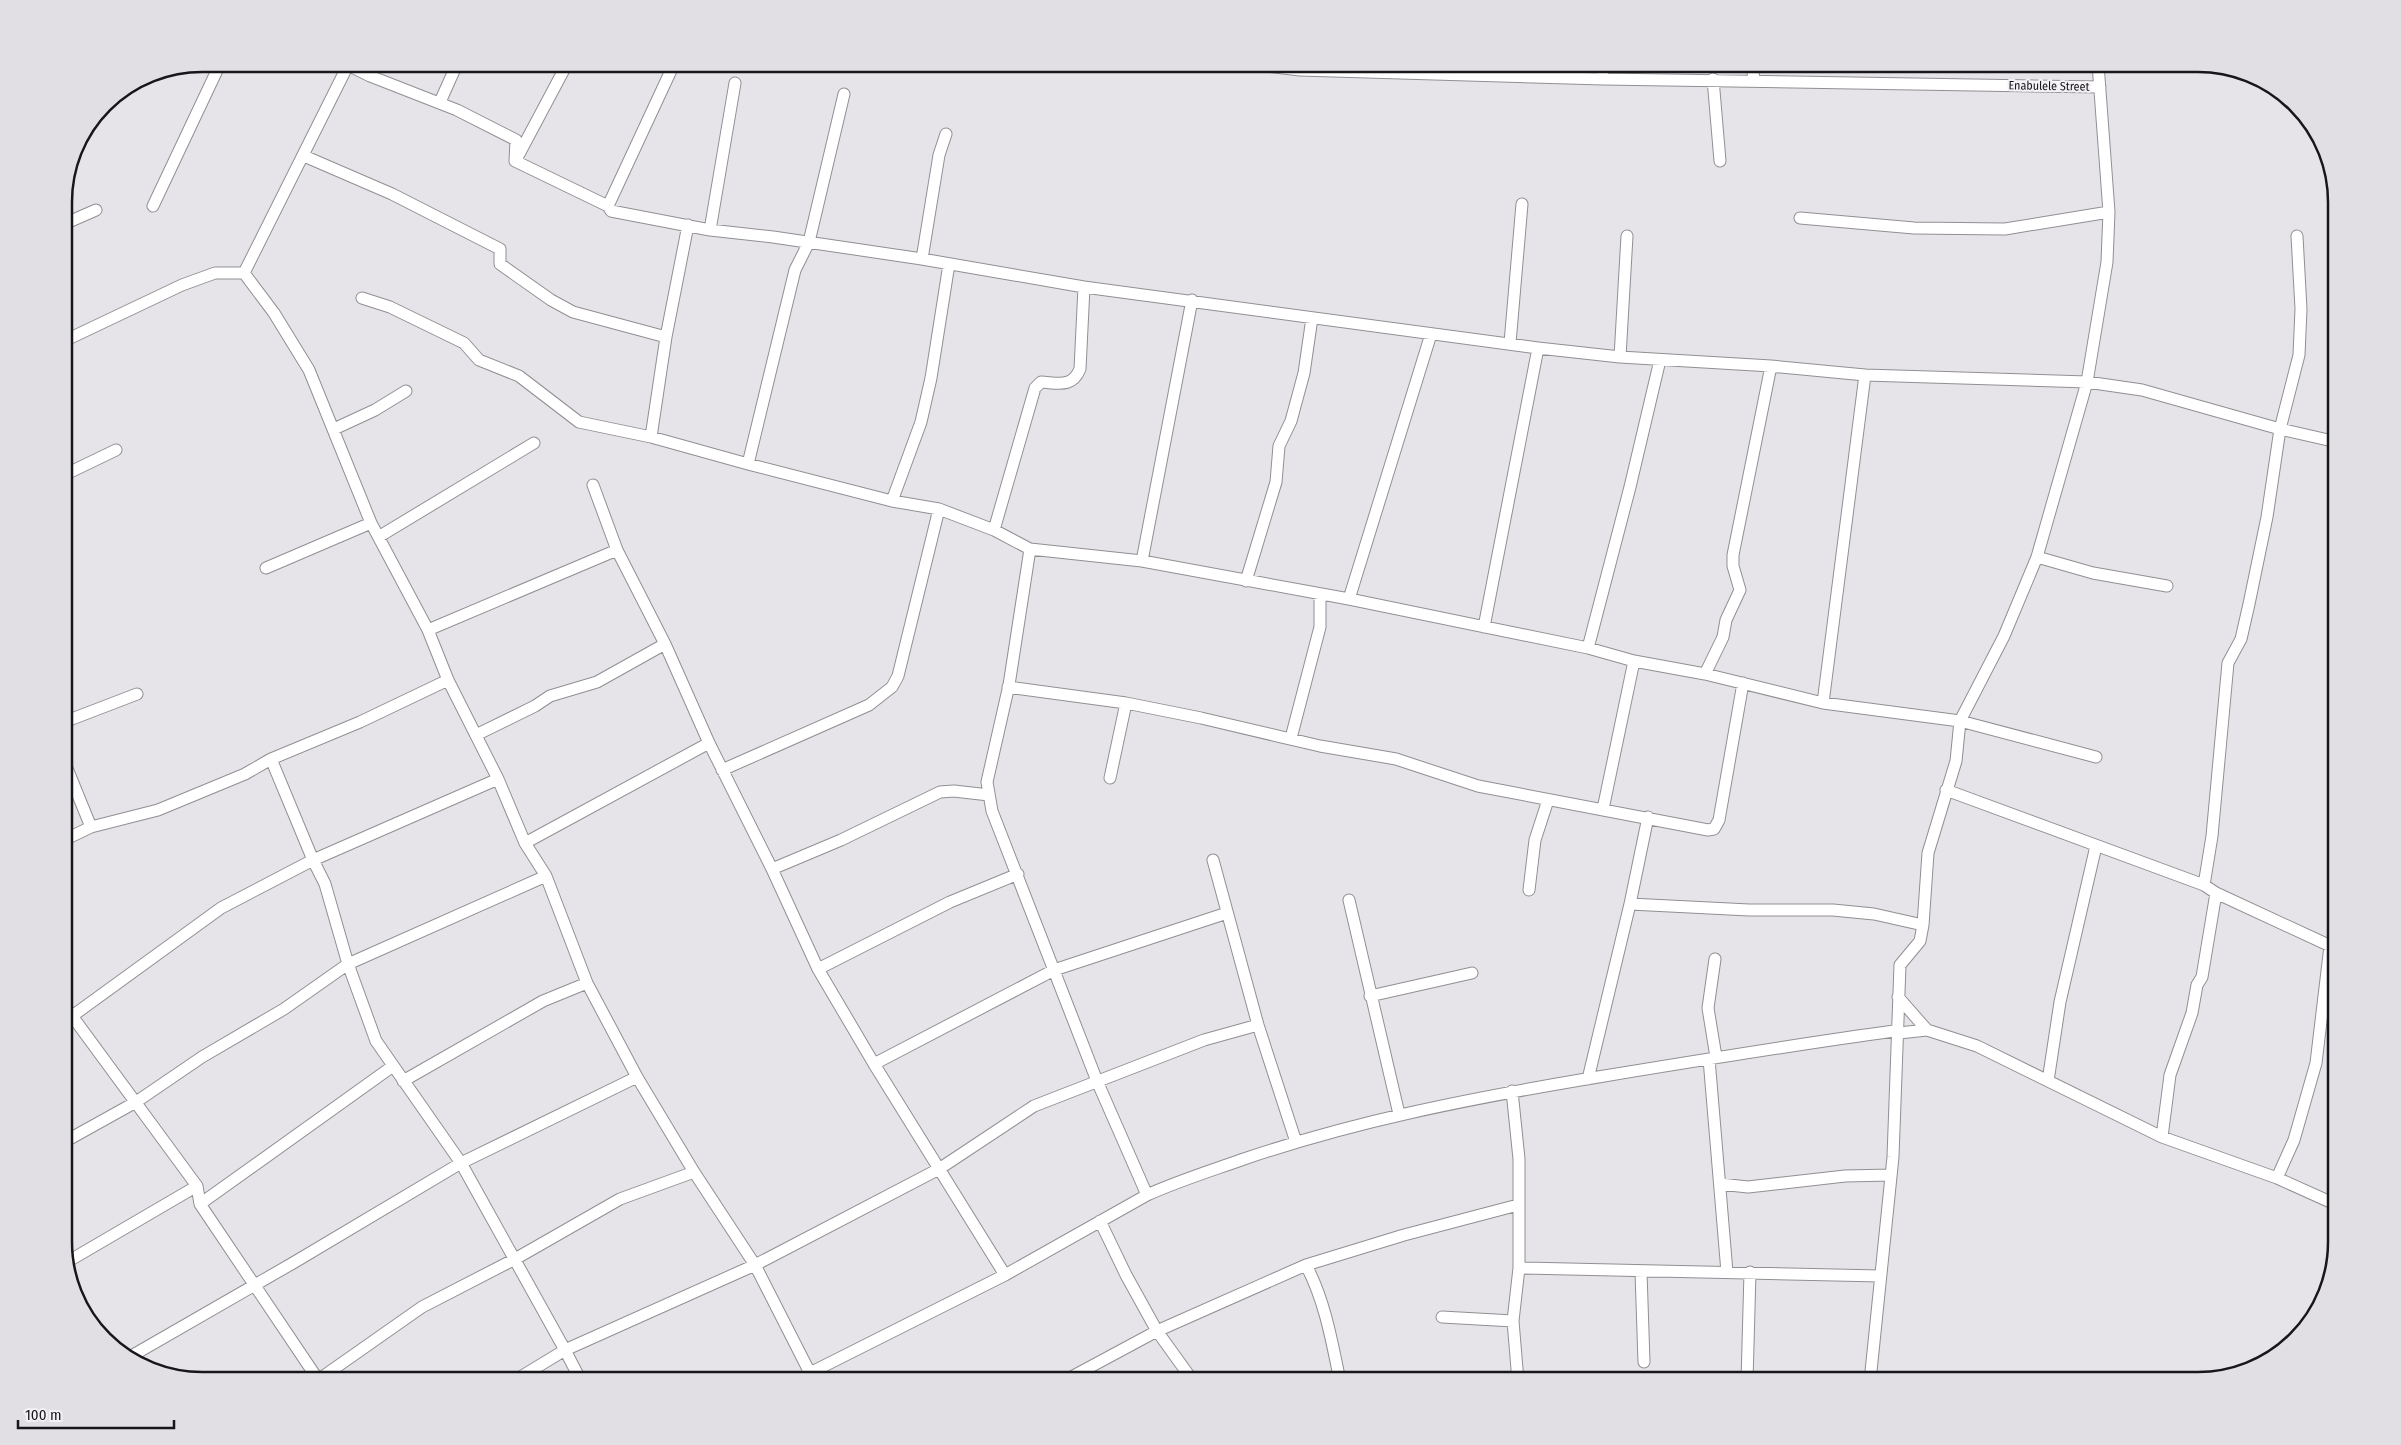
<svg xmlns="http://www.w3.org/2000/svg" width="2401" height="1445" viewBox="0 0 2401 1445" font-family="'Fira Sans Condensed',sans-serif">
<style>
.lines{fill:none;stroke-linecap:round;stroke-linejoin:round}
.minor-casing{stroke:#918f93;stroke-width:13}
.minor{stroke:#fff;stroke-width:11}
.labels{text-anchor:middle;stroke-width:4;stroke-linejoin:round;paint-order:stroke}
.street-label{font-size:12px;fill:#171618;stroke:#f3f1f6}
.rim{fill:none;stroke:#171618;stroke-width:2.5}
</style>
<rect width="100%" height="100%" fill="#e6e4e9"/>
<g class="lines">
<g class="minor-casing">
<path id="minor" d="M346,64L370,76L457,110L516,140L515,161L608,206L611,211L710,230L773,237L922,259L1084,287L1538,348L1620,357L1771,366L1865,375L2087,382L2142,390L2280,429L2337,442
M1248,64L1300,70L1603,79L2100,87
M1602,64L1603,79
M1752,64L1754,80
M1713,79L1720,161
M440,102L457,64
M304,156L392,194L500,249V264L551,300L573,312L666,337L688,225
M517,158L567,64
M153,206L220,64
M608,206L674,64
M1800,218L1914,228L2005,229L2109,212
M64,224L96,210
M710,230L735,83
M922,259L939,155L946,134
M244,273L348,65
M362,298L390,307L464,343L479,360L519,376L579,422L651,437L748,464L892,501L939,509L994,530L1030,549L1142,561L1349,599L1588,648L1634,661L1705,674L1823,703L1960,721L2096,757
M64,341L182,285L215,273H244L274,313L309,370L371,523L428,630L448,680L498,779L525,843L546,876L587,983L637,1077L694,1172L755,1265L810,1373
M1510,343L1522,204
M1620,357L1627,236
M334,429L375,410L406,391
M651,437L666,337
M748,464L795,270L809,242L844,94
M64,475L116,450
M593,485L617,550
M892,501L921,422L931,378L949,264
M994,530L1035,388L1041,382C1059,383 1072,388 1080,369L1084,287
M380,536L534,443
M1030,549L1009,685L987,782L992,811L1097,1081L1147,1195
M2037,557L2093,573L2167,586
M1142,561L1192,300
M266,568L371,523
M1246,581L1276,482L1279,446L1291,421L1304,373L1312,318
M1349,599L1431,334
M1484,627L1538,348
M428,630L617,550L665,644L709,743L772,869L818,969L874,1064L1005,1275
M1588,648L1630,487L1660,360
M1705,674L1723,637L1726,620L1740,590L1733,566V555L1771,366
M1008,687L1126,703L1201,718L1320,746L1396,759L1478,786L1708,830L1714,829L1719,820L1743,683
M1823,703L1865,375
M64,722L137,694
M476,735L535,706L550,696L597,682L665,644
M1291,738L1320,627V595
M271,759L313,860L325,884L348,964L376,1041L461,1163L565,1350L514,1381
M64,761L91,827L64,840
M722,770L869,705L892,687L898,676L939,509
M1110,778L1126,703
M1946,790L2204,885L2216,893L2337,949
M1603,809L1634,661
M91,827L158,810L245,774L271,759L360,722L448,680
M525,843L709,743
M1213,860L1258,1025L1296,1142
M772,869L841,840L940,792L954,791L989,795
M2204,885L2212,836L2228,663L2241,639L2249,604L2267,517L2280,429L2299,355L2301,309L2297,236
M1529,890L1535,840L1548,800
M1349,900L1399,1114
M1630,904L1749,910H1833L1874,914L1923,925
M1715,959L1708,1008L1716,1057
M818,969L950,902L1018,874
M1370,996L1472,973
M1898,997L1927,1030
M64,1005L197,1186L200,1204L319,1381
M64,1022L221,908L313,860L498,779
M1709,1059L1727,1272
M874,1064L1054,970L1227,913
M1588,1079L1630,904L1648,817
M403,1081L543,1001L587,983
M2048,1081L2060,1002L2096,846
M1512,1091L1519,1159V1268L1513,1321L1518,1381
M2162,1137L2170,1075L2192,1013L2197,985L2202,977L2216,893
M64,1142L136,1102L202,1057L284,1009L348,964L546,876
M2277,1178L2294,1140L2316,1063L2330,946
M1720,1184L1748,1187L1845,1176L1891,1175
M200,1204L393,1066
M1100,1221L1126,1275L1157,1331L1193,1381
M67,1262L197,1186
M1306,1265L1404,1235L1518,1205
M1519,1268L1880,1276
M1641,1272L1644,1362
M1442,1317L1513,1321
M128,1358L293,1263L461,1163L637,1077
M318,1380L422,1307L515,1259L620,1199L694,1172
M303,1381L315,1375
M581,1381L565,1350L755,1265L939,1169L1034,1106L1204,1040L1258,1025
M794,1381L1005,1275L1147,1195C1178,1181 1210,1171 1241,1160C1355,1121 1468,1099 1586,1079C1689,1062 1791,1045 1894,1031L1899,1033L1927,1030L1977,1046L2162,1137L2277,1178L2337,1205
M1064,1381L1157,1331L1306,1265C1325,1301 1332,1342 1340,1381
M1747,1381L1750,1272
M1870,1381L1893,1157L1900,965L1920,941L1923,925L1928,853L1956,761L1960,721L2004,636L2037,557L2087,382L2107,262L2109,212L2098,64"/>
</g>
<use href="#minor" class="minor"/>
</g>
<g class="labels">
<g class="street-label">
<text transform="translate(2049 86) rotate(1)" y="4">Enabulele Street</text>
</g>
</g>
<path d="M0 0H2401V1445H0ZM202 72H2198A130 130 0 0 1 2328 202V1242A130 130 0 0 1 2198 1372H202A130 130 0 0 1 72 1242V202A130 130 0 0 1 202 72Z" fill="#e1dfe4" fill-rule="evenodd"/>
<path class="rim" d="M202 72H2198A130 130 0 0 1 2328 202V1242A130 130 0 0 1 2198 1372H202A130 130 0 0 1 72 1242V202A130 130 0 0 1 202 72Z"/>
<path d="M18 1420v8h156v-8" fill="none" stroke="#171618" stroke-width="2.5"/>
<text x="25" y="1420" font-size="15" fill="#171618" stroke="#f3f1f6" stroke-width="4" paint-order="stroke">100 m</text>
</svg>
